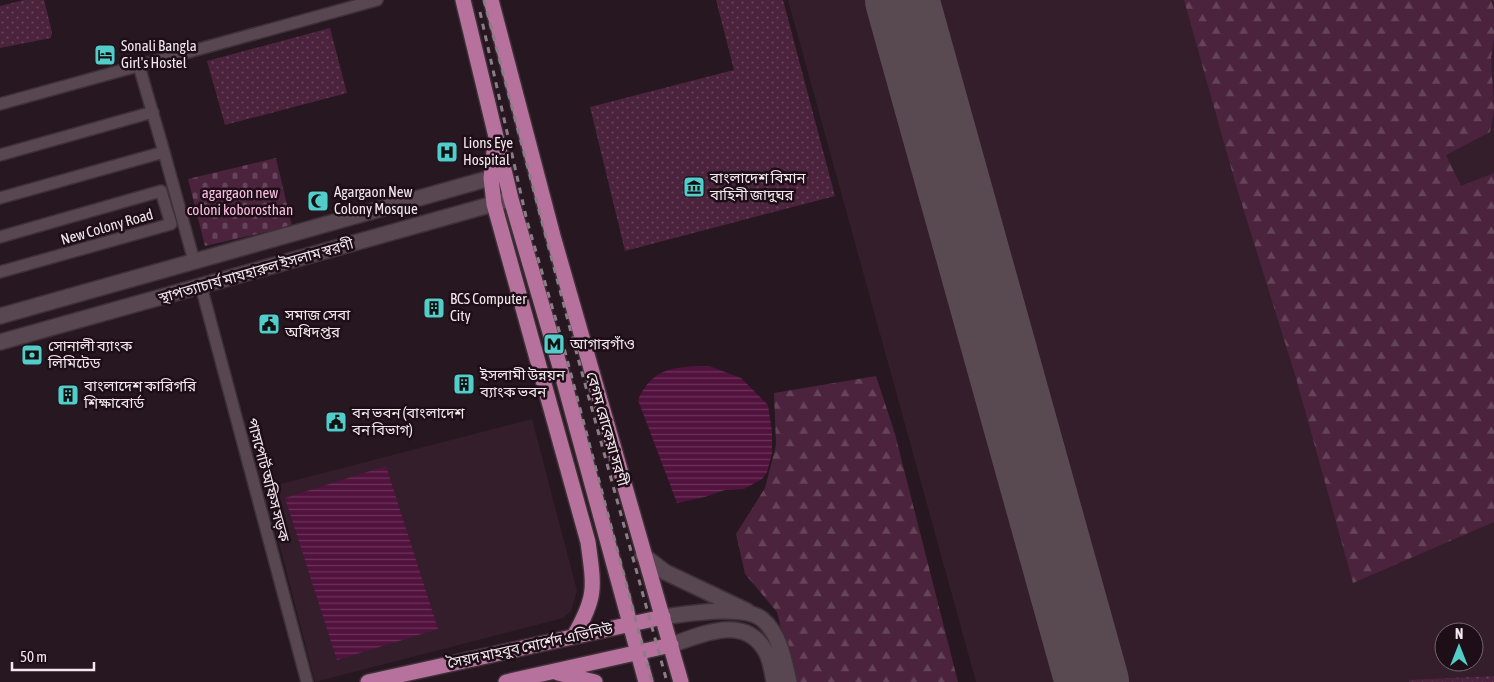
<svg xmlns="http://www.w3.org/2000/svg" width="1494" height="682" viewBox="0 0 1494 682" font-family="'Asap Condensed','Noto Sans Bengali',sans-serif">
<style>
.built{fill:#341e2b;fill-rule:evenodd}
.forest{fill:url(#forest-firs)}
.cemetery{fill:url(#cemetery-stones)}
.park{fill:url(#park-dots)}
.water{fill:url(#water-rules)}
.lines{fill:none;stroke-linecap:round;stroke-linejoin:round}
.runway{stroke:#594a52;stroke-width:74}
.street-casing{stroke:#3d3137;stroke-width:14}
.secondary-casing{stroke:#3d3137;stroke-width:18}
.primary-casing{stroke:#3d3137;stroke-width:18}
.street{stroke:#584651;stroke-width:11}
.secondary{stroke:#584651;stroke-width:15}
.primary{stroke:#b7719d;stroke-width:15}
.rail{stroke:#8b7d85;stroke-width:3;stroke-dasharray:6 6;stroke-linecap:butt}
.labels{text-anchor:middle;stroke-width:5;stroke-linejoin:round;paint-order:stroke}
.poi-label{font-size:15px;fill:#f3e7ed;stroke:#1d0e17;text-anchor:start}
.park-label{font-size:15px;fill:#fcbfe2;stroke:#1d0e17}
.street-label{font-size:15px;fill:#f3e7ed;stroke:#1d0e17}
</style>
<defs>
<pattern id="forest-firs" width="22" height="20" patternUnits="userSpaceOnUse" patternTransform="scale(1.25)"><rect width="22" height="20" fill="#4b233c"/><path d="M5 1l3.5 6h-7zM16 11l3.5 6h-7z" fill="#654358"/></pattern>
<pattern id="cemetery-stones" width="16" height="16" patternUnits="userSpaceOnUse" patternTransform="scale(1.25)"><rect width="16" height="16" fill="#4b233c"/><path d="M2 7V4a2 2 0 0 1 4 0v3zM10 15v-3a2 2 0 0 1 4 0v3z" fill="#654358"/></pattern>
<pattern id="park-dots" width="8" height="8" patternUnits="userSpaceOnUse" patternTransform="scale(1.25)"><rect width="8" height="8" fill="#4b233c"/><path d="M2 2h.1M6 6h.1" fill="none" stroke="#654358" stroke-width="1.8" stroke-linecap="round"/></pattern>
<pattern id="water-rules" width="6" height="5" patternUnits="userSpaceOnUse" patternTransform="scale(1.25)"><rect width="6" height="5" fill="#52123e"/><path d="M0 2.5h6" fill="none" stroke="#6b345a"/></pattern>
</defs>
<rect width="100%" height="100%" fill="#271720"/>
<path class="built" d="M788,0H1494V682H976ZM1444,632H1474V662H1444Z
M532,419L577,591L571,611L563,618L315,682L265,488Z"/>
<path class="forest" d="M1184,0H1491L1494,9V39L1491,57L1494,110L1490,132L1446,155L1461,186L1494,173V522L1353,583L1296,378L1235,182Z
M876,376L895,434L958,682H794L777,612L745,574L736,534L765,488L776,445L774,393Z"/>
<path class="cemetery" d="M276,158L292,226L205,246L188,179Z"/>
<path class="park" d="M24,0H44L52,32L51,38L0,48V6Z
M716,0H783L835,196L625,251L590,107L734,70Z
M330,28L347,93L225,125L207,61Z
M1494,676V682H1409V680Z"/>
<path class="water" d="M709,366L741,378L768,405L772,432V453L767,472L762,479L744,489L725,490L705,497L677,503L638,400C653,366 676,367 709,366Z
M386,466L438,629L337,660L285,498Z"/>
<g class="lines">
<path class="runway" d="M902,0L1092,682"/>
<g class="street-casing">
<path id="street" d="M139,66L164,152
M0,104L377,0
M0,155L153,112L0,155
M0,198L164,152L194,261
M0,237L161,191L171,224L0,272
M201,286L307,682"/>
</g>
<g class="secondary-casing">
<path id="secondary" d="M0,316L501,175
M0,342L511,199
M643,555L665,572L747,611
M663,617C686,614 743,604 762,619C780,634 784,660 789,682
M671,645C701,635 745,613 766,652C771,661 772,672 774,682"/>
</g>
<g class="primary-casing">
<path id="primary" d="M463,0L511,199L560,367L646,682
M491,0L553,236L681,682
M495,143L491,178L494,204L588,542C594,587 597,596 574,636
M558,673L595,682
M368,682L663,617
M506,682L671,645"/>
</g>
<use href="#street" class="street"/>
<use href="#secondary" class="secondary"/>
<use href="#primary" class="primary"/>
<path class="rail" d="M484,0L573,340L667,682
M480,12L527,221L563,344L652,682"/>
</g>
<defs>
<g id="hotel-square" transform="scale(1.125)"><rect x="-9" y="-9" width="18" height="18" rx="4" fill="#53cdca" stroke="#1d0e17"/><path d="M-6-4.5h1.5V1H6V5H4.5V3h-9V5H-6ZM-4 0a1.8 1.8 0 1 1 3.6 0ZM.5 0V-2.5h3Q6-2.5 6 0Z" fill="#111"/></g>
<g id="hospital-square" transform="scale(1.125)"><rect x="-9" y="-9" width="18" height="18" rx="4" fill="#53cdca" stroke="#1d0e17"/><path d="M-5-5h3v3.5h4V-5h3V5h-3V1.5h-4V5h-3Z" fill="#111"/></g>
<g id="museum-square" transform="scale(1.125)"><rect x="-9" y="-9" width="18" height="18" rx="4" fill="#53cdca" stroke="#1d0e17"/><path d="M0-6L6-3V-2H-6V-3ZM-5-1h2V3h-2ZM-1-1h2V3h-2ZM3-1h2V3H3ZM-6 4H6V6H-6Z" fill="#111"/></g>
<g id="mosque-square" transform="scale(1.125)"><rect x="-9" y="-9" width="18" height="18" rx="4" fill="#53cdca" stroke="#1d0e17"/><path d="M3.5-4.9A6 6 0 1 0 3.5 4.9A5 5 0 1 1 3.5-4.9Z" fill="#111"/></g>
<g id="building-square" transform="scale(1.125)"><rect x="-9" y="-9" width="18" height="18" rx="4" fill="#53cdca" stroke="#1d0e17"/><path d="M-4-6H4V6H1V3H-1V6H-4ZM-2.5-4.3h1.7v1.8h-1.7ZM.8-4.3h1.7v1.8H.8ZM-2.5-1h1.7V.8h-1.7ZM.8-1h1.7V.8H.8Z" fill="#111"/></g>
<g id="civic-square" transform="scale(1.125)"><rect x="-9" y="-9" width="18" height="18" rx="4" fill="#53cdca" stroke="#1d0e17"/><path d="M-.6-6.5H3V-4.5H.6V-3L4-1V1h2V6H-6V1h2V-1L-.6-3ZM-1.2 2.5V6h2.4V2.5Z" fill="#111"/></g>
<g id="metro-square" transform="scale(1.125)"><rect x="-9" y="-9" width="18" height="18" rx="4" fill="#53cdca" stroke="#1d0e17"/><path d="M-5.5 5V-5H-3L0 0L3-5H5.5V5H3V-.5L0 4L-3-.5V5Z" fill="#111"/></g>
<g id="bank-square" transform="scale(1.125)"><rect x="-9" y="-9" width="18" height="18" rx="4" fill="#53cdca" stroke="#1d0e17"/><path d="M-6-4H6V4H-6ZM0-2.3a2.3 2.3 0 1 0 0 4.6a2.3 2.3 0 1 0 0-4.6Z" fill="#111"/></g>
</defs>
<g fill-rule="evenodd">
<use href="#hotel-square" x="105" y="55"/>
<use href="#hospital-square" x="447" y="152"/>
<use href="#museum-square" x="694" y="187"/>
<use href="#mosque-square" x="318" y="201"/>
<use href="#building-square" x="434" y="308"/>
<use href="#civic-square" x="269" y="324"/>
<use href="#metro-square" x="554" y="344"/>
<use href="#bank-square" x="32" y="355"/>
<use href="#building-square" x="464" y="384"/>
<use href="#building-square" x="68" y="395"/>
<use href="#civic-square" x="336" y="422"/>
</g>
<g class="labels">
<g class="poi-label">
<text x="121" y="51">Sonali Bangla<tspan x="121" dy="17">Girl's Hostel</tspan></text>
<text x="463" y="148">Lions Eye<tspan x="463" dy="17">Hospital</tspan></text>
<text x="710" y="183">বাংলাদেশ বিমান<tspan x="710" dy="17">বাহিনী জাদুঘর</tspan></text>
<text x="334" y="197">Agargaon New<tspan x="334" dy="17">Colony Mosque</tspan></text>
<text x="450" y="304">BCS Computer<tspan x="450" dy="17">City</tspan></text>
<text x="285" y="320">সমাজ সেবা<tspan x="285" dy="17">অধিদপ্তর</tspan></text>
<text x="570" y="349">আগারগাঁও</text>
<text x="48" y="351">সোনালী ব্যাংক<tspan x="48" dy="17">লিমিটেড</tspan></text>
<text x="480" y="380">ইসলামী উন্নয়ন<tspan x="480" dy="17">ব্যাংক ভবন</tspan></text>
<text x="84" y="391">বাংলাদেশ কারিগরি<tspan x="84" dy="17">শিক্ষাবোর্ড</tspan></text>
<text x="352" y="418">বন ভবন (বাংলাদেশ<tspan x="352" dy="17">বন বিভাগ)</tspan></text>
</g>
<g class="park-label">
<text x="240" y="198">agargaon new<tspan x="240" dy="17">coloni koborosthan</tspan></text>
</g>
<g class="street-label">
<text transform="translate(107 227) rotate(-16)" y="5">New Colony Road</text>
<text transform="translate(256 271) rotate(-16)" y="5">স্থাপত্যাচার্য মাযহারুল ইসলাম স্বরণী</text>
<text transform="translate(607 429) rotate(74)" y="5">বেগম রোকেয়া সরণী</text>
<text transform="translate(268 480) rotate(75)" y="5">পাসপোর্ট অফিস সড়ক</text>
<text transform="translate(530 646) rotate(-12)" y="5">সৈয়দ মাহবুব মোর্শেদ এভিনিউ</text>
</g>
</g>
<g transform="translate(1459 647)"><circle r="24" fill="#1d0e17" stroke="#73656d"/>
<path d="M0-4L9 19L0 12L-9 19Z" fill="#53cdca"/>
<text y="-8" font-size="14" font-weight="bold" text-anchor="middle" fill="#f3e7ed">N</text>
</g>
<path d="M12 662v8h82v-8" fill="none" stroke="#f3e7ed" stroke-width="2.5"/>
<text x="20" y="662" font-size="15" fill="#f3e7ed" stroke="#1d0e17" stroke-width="4" paint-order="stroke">50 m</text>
</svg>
